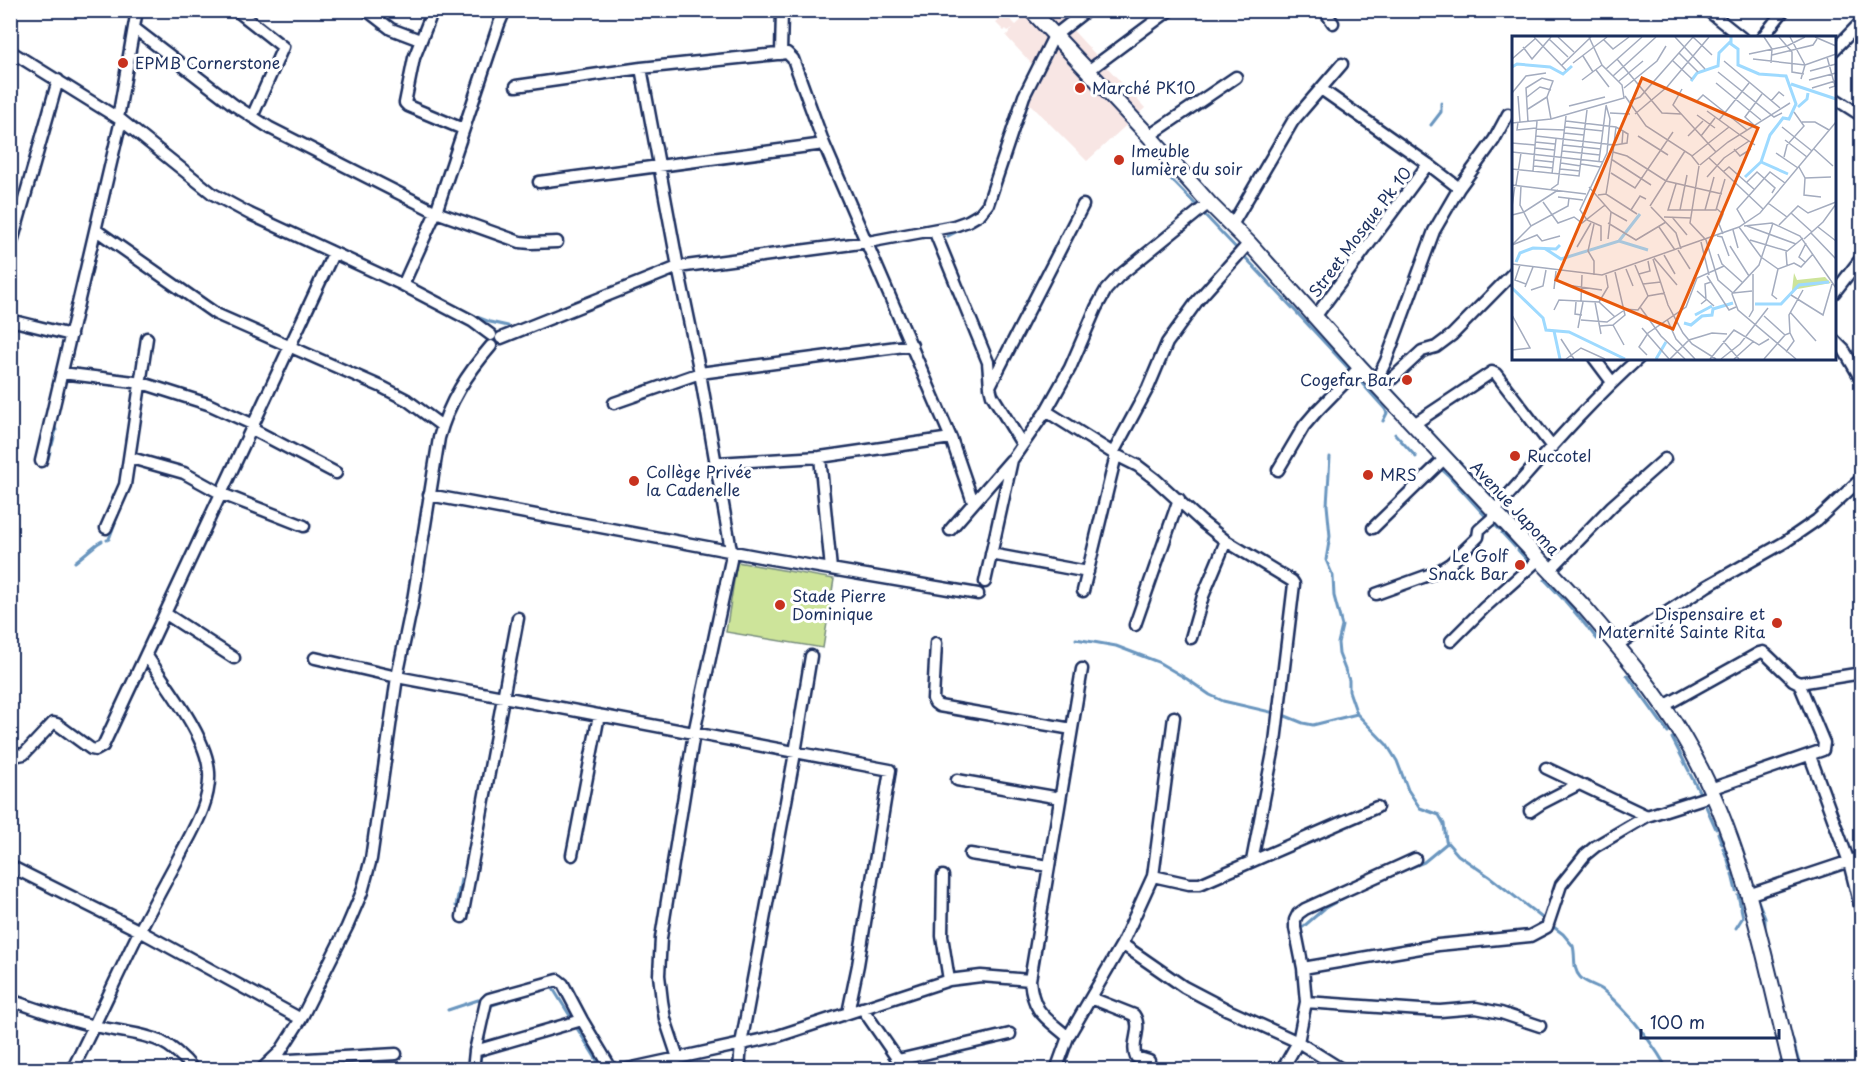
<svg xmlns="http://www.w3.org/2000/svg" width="1872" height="1080" viewBox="0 0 1872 1080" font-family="'Playpen Sans',sans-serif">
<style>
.built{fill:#f8e6e4}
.green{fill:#cde49a;stroke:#748a7c;stroke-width:1.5}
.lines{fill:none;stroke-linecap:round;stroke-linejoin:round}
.stream{stroke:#6a96bf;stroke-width:3}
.minor-casing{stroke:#1b2f5e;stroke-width:15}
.major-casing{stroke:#1b2f5e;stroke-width:18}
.minor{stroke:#fff;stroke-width:10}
.major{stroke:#fff;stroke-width:14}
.poi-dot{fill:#c8321e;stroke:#fff;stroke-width:2}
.labels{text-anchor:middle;stroke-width:6;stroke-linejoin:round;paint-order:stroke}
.poi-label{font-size:16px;fill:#1b2f5e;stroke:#fff;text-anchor:start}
.street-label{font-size:16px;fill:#1b2f5e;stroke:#fff}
.inset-river{fill:none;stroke:#9edaff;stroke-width:3}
.inset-road{fill:none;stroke:#a4acbf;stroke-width:1.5}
.view{fill:#e8590c;fill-opacity:0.15;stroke:#e8590c;stroke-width:3}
.inset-edge{fill:none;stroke:#1b2f5e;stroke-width:3}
</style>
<rect width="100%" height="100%" fill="#fff"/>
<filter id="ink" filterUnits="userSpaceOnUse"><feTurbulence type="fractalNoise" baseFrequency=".0167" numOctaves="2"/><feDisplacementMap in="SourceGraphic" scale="12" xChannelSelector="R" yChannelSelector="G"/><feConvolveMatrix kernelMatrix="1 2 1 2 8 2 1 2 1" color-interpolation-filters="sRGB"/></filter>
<g filter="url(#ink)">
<path class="built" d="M1031,11H1055L1145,108L1087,161L1028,102L1041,74L1006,36L1013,28L1008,31L1006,29L1004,31L996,23L1005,14L1016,25Z"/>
<path class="green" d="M737,562L834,579L823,648L726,632Z"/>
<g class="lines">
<path class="stream" d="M1431,125L1441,112V103
M1157,171L1170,178L1198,207
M1203,213L1238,250
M948,236L970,225
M1244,256L1351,371
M469,314L490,322L508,326
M1339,333L1375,372
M1359,380L1385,409L1387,413L1383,421
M1391,389L1488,493L1494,496L1500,495
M1395,434L1416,457
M251,435L271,445
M52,445L56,430L53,423
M1330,457L1327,505L1330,536L1326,560L1333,576L1334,596L1342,626L1338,643L1339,654L1349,680V691L1357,714L1387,745L1397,761L1408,790L1420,808L1439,815L1444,824L1446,841L1458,855L1490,877L1546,921
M48,459L50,451
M1440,468L1449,476L1488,519
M1493,523L1499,529
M1502,533L1515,547
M107,540L109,539L118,515
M1518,550L1528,561
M75,562L97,544L102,541
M1545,580L1563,599
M1565,601L1578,616
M1579,617L1587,627
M1589,629L1597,639
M1076,639L1116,646L1158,662L1187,679L1210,695L1223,701L1283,715L1303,723L1313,725L1357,714
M1627,675L1668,732
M1672,738L1689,771
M1690,774L1701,795
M1704,802L1716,829
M1734,831L1741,850
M1718,833L1722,844
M1723,848L1727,858
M1728,860L1731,870
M1746,864L1749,874
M1395,874L1424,862L1447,843
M1732,874L1736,891
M1751,878L1753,887
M1757,898L1765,918V930
M456,906L461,879
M1551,925L1563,934L1573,946C1576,957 1572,968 1580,977C1586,984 1597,985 1604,991C1629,1013 1651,1040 1668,1070
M1303,927L1325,908L1351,894
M1736,928L1743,917L1738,895
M549,988L552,987L572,1019
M489,1006L540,990
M448,1010L478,1000L481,1001
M575,1025L603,1070
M1791,1035L1794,1044
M483,1045L485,1030
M1794,1045L1799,1063
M1781,1061L1783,1070
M479,1070L481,1053"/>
<g class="minor-casing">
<path id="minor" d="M236,10L283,47L252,117
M433,10L414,58L405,103L408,106L463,129
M1324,10L1333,23
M1707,10L1742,38
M369,12L391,29L420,40
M134,28L234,105L270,128L436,212L520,242L531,243L557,242
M1762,38L1784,10
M1834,50L1862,21
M10,51L121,120L213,194L250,214L403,285L472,321L491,335
M781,54L782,10
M641,68L678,267L700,373L731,550V560L694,733L661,938L659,975L662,1001L665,1019L678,1058L778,1036L949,980L981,976L1030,980
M1088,71L1170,10
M516,86L641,68L787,53L793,59L824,144L951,438L820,457L717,463
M1321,89L1428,164L1459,188
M1834,98L1862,116
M118,118L137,10
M1149,136L1236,77
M539,182L824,144
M1232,225L1293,121L1342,64
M96,230L216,314L382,387L407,400L442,426
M934,230L988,362L990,387L992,395L1022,444
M10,249L58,80
M403,285L436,212L499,24L505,10
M1834,293L1862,257
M1315,317L1428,164
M10,320L71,335
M501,338L678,267L868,242L954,226L968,221L980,214L988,204L1024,96L1054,36L1087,10
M1834,340L1844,350L1862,381
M1594,358L1612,382
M62,373L142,383L208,404L254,425
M1375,383L1386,361L1434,231L1459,188L1494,140L1508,114
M990,386L1083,205
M1381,389L1422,351L1436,347L1452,335L1514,272
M614,403L700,373L912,345
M1046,411L1116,455L1138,466L1155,479L1202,522L1226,541L1292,581L1294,584L1275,742L1252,861
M1414,424L1492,372L1496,374L1552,447
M252,429L336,473
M951,438L973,502
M1113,453L1148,388L1167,343L1198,300L1249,243
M820,457L831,569
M131,458L184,473L222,494L304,526
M41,461L121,120
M1278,470L1304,426L1316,412L1360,367
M429,495L766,558L978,594
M1494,511C1541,459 1586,405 1639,358
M106,528L125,485L147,338
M1373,528L1445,458
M950,530L1011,460
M991,554L1088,572
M1550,570L1612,506L1665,459
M985,582L1012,460L1046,411L1070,368L1096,308L1106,290L1119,276L1209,203
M1083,591L1116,455
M1376,594L1437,572L1450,564L1478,537L1479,530L1497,514
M166,614L234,658
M1135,625L1179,499
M1191,638L1203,596L1226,541
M1451,641L1484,608L1539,559
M936,643L933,699L935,703L939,706L1072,729
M1617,645L1707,586L1785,542L1817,520L1862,478
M315,658L397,677L890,770L858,965L848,1013
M1664,706L1759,653L1763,652L1767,655L1793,680L1799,683L1862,673
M10,751L19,755L24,754L53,723L57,724L91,749L96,750L103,746L333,254
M1810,756L1849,862L1862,914
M1546,768L1647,816
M957,780L1060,798
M1710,789L1823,750L1824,743L1799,683
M1530,811L1542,803L1577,785
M970,854L1049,866
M572,855L599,715
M10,866L140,931L301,1019
M943,876L942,936L949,980
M1153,876L1189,884H1200L1377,807
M1748,895L1862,857
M462,917L518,618
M1122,944L1184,987L1228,1010L1298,1042L1343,1070
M1303,968L1438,945L1530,936L1547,927L1561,885L1585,855L1596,846L1647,816L1713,795
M1091,998L1134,1015C1143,1028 1130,1044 1136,1057L1149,1061
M10,1000C38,1009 66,1020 95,1026C141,1037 162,1030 194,1070
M1306,1002L1421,1010L1440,1011L1476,1008L1501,1013L1540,1026
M862,1008L898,1060L903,1070
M1068,1037C1045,1017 1033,1013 1030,980L1082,669
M475,1051L486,1002L489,999L558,980L563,984L582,1020L612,1070
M898,1060L1010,1034
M272,1061L396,1054
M72,1070C96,1023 117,976 140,930C153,905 166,881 179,857C193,830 211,802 209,772C207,736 166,686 147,656
M261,1070L280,1052L301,1019L347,927L362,892L371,859L397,677L413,600L439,438C449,401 467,374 491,346
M473,1070L475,1051L582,1020
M623,1070L678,1058
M739,1070L741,1044L795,753L811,656
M1056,1070L1068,1037L1122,944L1153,876L1174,717
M1282,1070L1298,1042L1306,1002L1303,968L1295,928V920L1298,914L1305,909L1415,859"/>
</g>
<g class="major-casing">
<path id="major" d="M1031,10L1149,136L1209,203L1249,243L1360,367L1585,608C1621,650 1656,691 1684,738C1744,839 1764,958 1792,1070"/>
</g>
<use href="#minor" class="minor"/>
<use href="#major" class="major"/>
</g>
</g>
<g class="poi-dot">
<circle cx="123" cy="63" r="6"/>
<circle cx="1080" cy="88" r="6"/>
<circle cx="1119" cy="160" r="6"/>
<circle cx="1407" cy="380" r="6"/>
<circle cx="1515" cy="456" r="6"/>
<circle cx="1368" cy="475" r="6"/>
<circle cx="634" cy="481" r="6"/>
<circle cx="1520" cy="565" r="6"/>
<circle cx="780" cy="605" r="6"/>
<circle cx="1777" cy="623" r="6"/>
</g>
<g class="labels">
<g class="poi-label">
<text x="135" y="69">EPMB Cornerstone</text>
<text x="1092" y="94">Marché PK10</text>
<text x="1131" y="157">Imeuble<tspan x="1131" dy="18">lumière du soir</tspan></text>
<text x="1395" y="386" text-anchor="end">Cogefar Bar</text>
<text x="1527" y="462">Ruccotel</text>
<text x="646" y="478">Collège Privée<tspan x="646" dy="18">la Cadenelle</tspan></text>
<text x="1380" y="481">MRS</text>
<text x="1508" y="562" text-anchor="end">Le Golf<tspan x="1508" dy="18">Snack Bar</tspan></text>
<text x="792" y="602">Stade Pierre<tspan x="792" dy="18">Dominique</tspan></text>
<text x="1765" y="620" text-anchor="end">Dispensaire et<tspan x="1765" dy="18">Maternité Sainte Rita</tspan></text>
</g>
<g class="street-label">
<text transform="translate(1360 232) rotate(-53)" y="6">Street Mosque Pk 10</text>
<text transform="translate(1515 508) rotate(47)" y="6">Avenue Japoma</text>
</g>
</g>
<g transform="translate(1512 36)">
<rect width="324" height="324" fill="#fff"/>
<path d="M282,237L285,244L313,241L319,247L280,254Z" fill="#cde49a"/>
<path class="inset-river" d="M219,1V8L226,13V29L247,38L274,40L284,68L277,83L271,82L258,99L249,126M0,31L5,28L38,31L51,38L60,30M179,45L185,37L206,30L207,17L219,5M279,48L324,63M286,71L295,63L296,57M233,141L249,126L276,138M107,205L128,178M32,212L49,223L107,205L136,214M4,226L8,217L21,212L44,213L48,209M0,252L31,282L34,294L57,296L113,323M243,268H269L287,249L317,246M183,279L200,270M172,287L179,289L190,280L200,279L201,273L221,267M42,295L48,323M144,323L154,306"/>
<path class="inset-road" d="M22,1L54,34M46,1L62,16M163,1L193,33M252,1L260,13L259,27M267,1L280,16V36L292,38M278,1L293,29L289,43M303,1L324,10M37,3L56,21M92,4L101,13L117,1M11,11L20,23L39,1M167,17L186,36M237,18L275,10L293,1M260,19L301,9L305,3M71,20L81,36M315,21L323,50L317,52M0,23L24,2M105,23L150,77L169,78M241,23L293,29L324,18M160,24L180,43M212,25L268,72M61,27L95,1M50,29L79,1M94,33L130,1M84,34L97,51M298,35L324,28M206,36L262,81L270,77M101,40L144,1M70,44L90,29M297,44L324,37M107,45L131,25M204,47L249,84M112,52L145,25L154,10M300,52L323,45M170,53L161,69L204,116M0,57L14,40L34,37M6,60L8,86M113,60L134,90L179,119L187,129M15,61L28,51L39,54M118,65L128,61L181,1L200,19M259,65L267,56L272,60M184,66L191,59L235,94M57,70L93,61M16,73L35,61M195,75L228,99M98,77L118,78M123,78L155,51L197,1M185,79L203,92M207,84L237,47M54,85L104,91L111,95L110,108M6,86L5,94L24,92M16,86L14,52L30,42L41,45L35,61L39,83M290,86H303L317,94M0,87L39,83L112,62L110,49L90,29L77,1M242,89L233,81L250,58M53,91L91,95M270,91L300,115M24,93L53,94M52,97L72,99M228,99L243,109M24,100L103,109L115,107L116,98L111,95M126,100L156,119M176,100L191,85M189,100L203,82M273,104L295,121M23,106L43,108M0,107L23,109M51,109L89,113M23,112L42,114M222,113L228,120L239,113M302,113L321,130M50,115L88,119M0,116L91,126M101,116L104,91M264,117L286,132M180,120L217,91M272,121L275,109L292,90L282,76M197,122L251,173M99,123L139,149M22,124L41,126M87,125L94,70M49,127L69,130M69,128L88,131M188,129L216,106L278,67M22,130L41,132M187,130L178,187L194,204L206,244L221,257L240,255M287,131L293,142L292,159L309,161M0,133L67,140L75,74M48,133L68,135M21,135L25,85M211,136L217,131L243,154M99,137L123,152L161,96M40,138L44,103M195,141L212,122L237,105M293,142L319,141M235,146L245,136L263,152L260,157M164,148L156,174H204L213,143M0,149L74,158M4,149L9,117M9,150L8,169L19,190L56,170L57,162M77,151L99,176L115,185M39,153L46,148L54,80M94,158L101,116L115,120L154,145L210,158M86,159L94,158L125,178M46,161L71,164M31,166L46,187L62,181L70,187L93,169M256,167L275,181M138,170L173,115M0,171L3,149M139,171L164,197L169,213M205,173L211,178L207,188L211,198M119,174L128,160L134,163M168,174L175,139M193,174L202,141M279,177L300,196M0,179L12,176L46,154M152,181L179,182M160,181L175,199M96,187L124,204L154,186M233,187L225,173L258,136L273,147M261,187L247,229L220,258L226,274L284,323M82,188L76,215L82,225V239M267,189L286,170L296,177L324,166M232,190L260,187L288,200L324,252M235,190L284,208M147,191L163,214M227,191L249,221L266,233L260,259L265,263M306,191L324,205M221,194L226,212M299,197L324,223M205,200L210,201L217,220M96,203L99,176M292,203L311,186L324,168M238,204L275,215M89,205V190L75,184L68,174L95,117L98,83L94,69M189,206L197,239M0,209L25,199L30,205L48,200M0,209L19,190M218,210L237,240M65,211L79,187M166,214L178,233M206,218L210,228L230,246M152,219L163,238M142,222L165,249M141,223L156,269L171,297L180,308L204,323M293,226L287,221L294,207M0,228L90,239L227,191L248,177L324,86M8,229L3,244L14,248M123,229L136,260M275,229L274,216L291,202M114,233L121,250M266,233L282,227L289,231L301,218M127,238L138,235L136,225M195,240L217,274L224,271M131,248L149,246M54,249L90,254M13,251L21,231M42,253L44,235M19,254L31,250L34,234M185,255L202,270M279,259L311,279L320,248M69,265L70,239M64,266L63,278L70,279M83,266L89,298M87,266L96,251L94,239M189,268L194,264L193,248L199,246M128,271L149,300L173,323M111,273L126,274L136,260L153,257M42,274L47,264L87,266L103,281M278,276L304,305M0,279L18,312L0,314M252,280L273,299L278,297L282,305L274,316M237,281L241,274V238M155,283L164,303L183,323M69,284L95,286L111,275M101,289L112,309M88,290L101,289L113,279L103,236M66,292L71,266M130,292L157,323M278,297L277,279L291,254M49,303L62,323M211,305L227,323M135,319L127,311L136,297L174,271L185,242L212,230M54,323L69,312L93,323M158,323L177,304L200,297L215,298M198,323L222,294L247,309L257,303M209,323L228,308L256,272M222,323L242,305M252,323L273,299"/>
<path class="view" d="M130,42L246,92L161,293L44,244Z"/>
<rect width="324" height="324" class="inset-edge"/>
</g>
<rect width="1872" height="1080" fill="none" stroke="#fff" stroke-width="36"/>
<rect x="18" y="18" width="1836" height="1044" fill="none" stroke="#1b2f5e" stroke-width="2" filter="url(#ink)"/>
<path d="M1641 1029v9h138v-9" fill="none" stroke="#1b2f5e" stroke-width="3"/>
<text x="1650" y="1029" font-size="18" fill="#1b2f5e" stroke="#ffffff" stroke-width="4.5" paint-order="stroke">100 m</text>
</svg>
